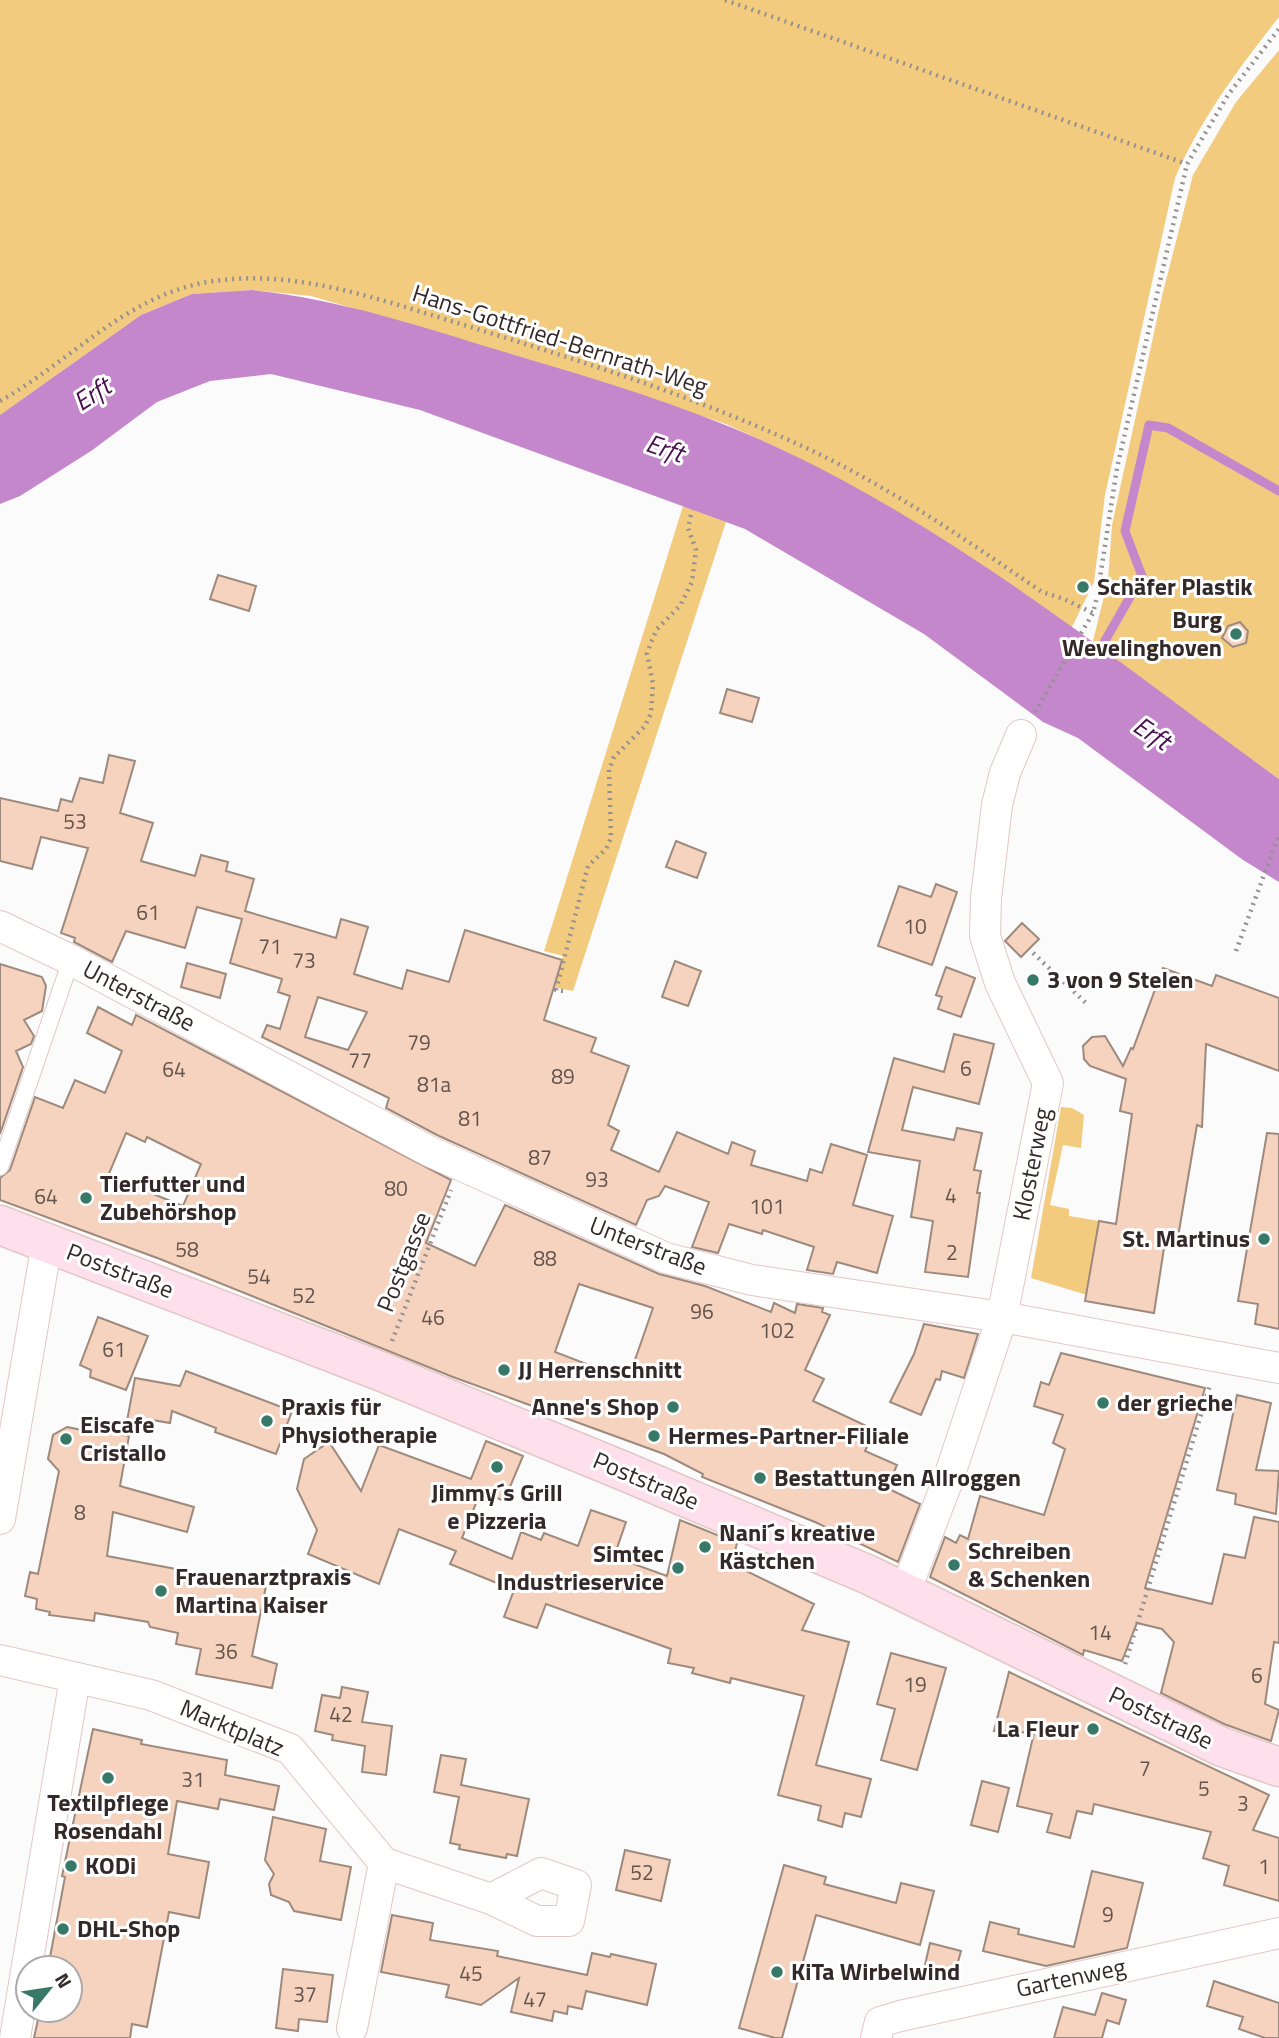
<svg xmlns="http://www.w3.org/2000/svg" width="1279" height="2038" viewBox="0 0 1279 2038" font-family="'Titillium Web',sans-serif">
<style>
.green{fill:#f2cb7f}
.water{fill:#c487cb}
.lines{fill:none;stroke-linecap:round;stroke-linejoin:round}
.stream{stroke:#c487cb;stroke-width:9}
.building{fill:#f5d3be;stroke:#9e8a7d;stroke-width:2;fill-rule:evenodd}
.lane-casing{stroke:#e2c7c5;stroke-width:18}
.street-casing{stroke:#e2c7c5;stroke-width:32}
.secondary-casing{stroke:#e2c7c5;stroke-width:41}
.path{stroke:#969191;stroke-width:4.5;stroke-dasharray:2 5;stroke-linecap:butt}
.lane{stroke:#fff;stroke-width:16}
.street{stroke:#fff;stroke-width:30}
.secondary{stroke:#fedfec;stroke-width:38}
.poi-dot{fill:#387867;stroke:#fff;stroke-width:2.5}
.labels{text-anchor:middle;stroke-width:6;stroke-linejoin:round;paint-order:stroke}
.number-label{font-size:21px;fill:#64544e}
.street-label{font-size:24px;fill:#342929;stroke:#fff}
.poi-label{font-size:24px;font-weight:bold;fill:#342929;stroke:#fff;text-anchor:start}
.water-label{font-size:26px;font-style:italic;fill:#470f4e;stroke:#fff}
</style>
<rect width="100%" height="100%" fill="#fbfbfb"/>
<path class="green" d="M0,0H1279V17C1238,69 1201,118 1175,178L1105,495L1094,582L1071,629L984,566L789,453L726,424L531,360L311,296L252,290L192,294L141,315L0,415Z
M1279,50V779L1092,645L1108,580L1112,525L1162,296L1193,175L1236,102Z
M683,506L726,522L573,991L553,987L563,956L544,951Z
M1061,1107L1072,1108L1084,1115L1081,1148L1063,1145L1050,1205L1069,1209V1216L1099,1221L1087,1295L1031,1278Z"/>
<path class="water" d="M252,290C338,299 416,325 498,350C596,379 695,408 787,452C965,537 1120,664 1279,779V882L1243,860L1078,738L1043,722L924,634L745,529L420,410L271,374L210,381L157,402L91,451L20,496L0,504V415L141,315L192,294Z"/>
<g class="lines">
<path class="stream" d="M1094,660L1142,576L1125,531L1149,425L1168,428L1279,491"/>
</g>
<path class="building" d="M218,575L256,586L249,611L210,599Z
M1240,622L1248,631L1246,643L1233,647L1222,638L1228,626Z
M727,689L759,698L752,722L720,713Z
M109,755L135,761L120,813L153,823L141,861L195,876L201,855L228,862L226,871L254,879L245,911L336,938L341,919L368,927L354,974L402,989L407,970L449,982L465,930L562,960L544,1020L596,1038L591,1052L629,1066L608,1125L619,1131L611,1150L659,1172L677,1132L728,1154L732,1142L755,1151L751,1165L807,1181L810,1169L822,1173L831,1144L867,1155L853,1205L893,1216L877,1273L837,1262L833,1274L807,1270L814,1247L763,1230L762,1234L729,1224L718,1253L692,1247L709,1202L665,1186L659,1196L647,1200L636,1225L437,1135L386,1108L389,1098L262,1037L267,1025L280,1029L290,996L278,992L282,979L230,963L242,919L197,907L185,948L126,931L112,962L74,942L75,938L61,933L88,848L41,837L32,869L0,861V798L58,811L61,799L72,802L80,778L103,783ZM318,997L367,1012L348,1050L305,1037Z
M676,841L706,853L697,878L666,867Z
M936,884L957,892L932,965L878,946L899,886L931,897Z
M1022,923L1039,939L1021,957L1005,941Z
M675,961L701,971L688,1006L662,997Z
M187,963L226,974L220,998L181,987Z
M0,964L42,977L46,986L42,1011L24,1020L34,1036L31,1044L16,1051L23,1067L0,1134Z
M946,967L975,978L961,1017L938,1009L942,997L936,995Z
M1163,968L1212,986L1216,975L1279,998V1071L1206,1044L1202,1127L1197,1125L1178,1237L1166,1235L1154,1313L1085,1301L1099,1221L1116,1224L1132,1114L1120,1111L1126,1079L1090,1066L1084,1059L1083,1046L1092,1037L1105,1036L1123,1066L1131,1048L1133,1049Z
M98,1007L132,1025L136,1015L451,1180L426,1243L475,1266L505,1205L659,1274L705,1286L771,1312L774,1303L795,1313L797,1304L823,1308L822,1312L830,1315L805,1370L824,1379L813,1401L875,1430L865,1451L897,1465L887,1488L920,1504L898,1562L815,1522L702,1477L703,1474L664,1454L453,1377L160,1259L0,1200V1178L10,1170L35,1097L63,1108L75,1080L105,1093L122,1051L87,1033ZM126,1133L145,1142L147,1137L201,1164L183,1206L108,1176ZM579,1284L653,1308L628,1380L555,1352Z
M954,1034L994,1044L979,1104L913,1087L902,1130L954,1140L957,1128L982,1133L974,1170L981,1171L977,1193H980L968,1277L925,1272L933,1221L911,1217L920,1161L868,1152L894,1058L944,1072Z
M1267,1133L1279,1134V1329L1255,1324L1258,1304L1238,1301Z
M98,1317L148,1336L126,1390L90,1377L91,1370L80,1365Z
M924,1324L978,1334L964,1378L942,1371L940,1380L936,1379L921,1415L890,1402L914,1354Z
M1061,1353L1205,1388L1145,1588L1212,1604L1224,1554L1245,1558L1254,1517L1279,1522V1643L1274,1642L1265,1704L1279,1710L1271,1741L1224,1724L1161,1693L1174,1642L1162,1629L1137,1623L1122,1661L1084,1650L1083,1655L930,1577L945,1537L956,1543L960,1535L968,1539L980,1496L1044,1515L1065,1449L1053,1443L1063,1415L1034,1406L1041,1382L1049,1385Z
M186,1371L292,1411L276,1454L215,1432L216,1428L172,1411L170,1423L152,1420L151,1426L127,1421L135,1378L180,1386Z
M1237,1395L1271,1403L1256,1470L1279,1471L1276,1514L1235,1504L1236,1494L1217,1490Z
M67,1427L82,1430L83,1427L129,1436L120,1486L194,1507L187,1532L113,1512L107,1556L266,1586L252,1656L277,1664L272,1688L196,1674L201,1649L176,1644L178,1633L150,1627L148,1622L95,1613L94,1621L49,1615L50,1612L36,1609L37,1599L25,1596L30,1572L38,1574L59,1471L48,1459L53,1435Z
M486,1441L523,1456L504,1501L481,1491L462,1538L512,1559L521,1532L541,1540L544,1533L578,1546L591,1510L626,1522L614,1557L667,1576L680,1520L737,1543L732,1564L814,1604L802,1630L849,1642L816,1765L871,1779L861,1817L845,1813L842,1827L818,1820L821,1806L778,1795L804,1696L731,1678L730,1683L692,1673L694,1668L668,1663L671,1649L546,1604L537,1628L504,1617L514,1590L450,1564L456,1551L399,1529L379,1584L308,1554L317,1530L297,1489L304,1459L329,1442L361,1491L379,1445L471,1479Z
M891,1653L946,1668L917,1770L881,1760L895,1709L877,1704Z
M1009,1672L1269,1795L1253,1830L1279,1838V1901L1224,1885L1229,1866L1203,1858L1211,1832L1094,1804L1092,1814L1077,1811L1070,1838L1047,1832L1052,1814L1017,1806L1034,1733L994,1731Z
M342,1687L368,1692L362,1722L392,1726L386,1775L362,1772L365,1746L332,1740L333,1735L315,1731L322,1695L340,1698Z
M93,1729L142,1740L141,1744L227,1760L225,1775L279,1786L274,1810L220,1799L218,1809L177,1801L168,1854L209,1862L199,1918L169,1912L147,2027L132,2024L130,2038H34L40,2010H70V1968H48L65,1877L62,1876Z
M441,1755L466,1759L461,1785L529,1799L517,1856L507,1854L506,1858L459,1849L460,1845L450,1843L459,1797L434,1792Z
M982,1781L1009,1788L998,1832L971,1825Z
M273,1817L326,1829L320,1861L351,1867L341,1920L294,1911L289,1902L271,1895L269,1884L274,1874L265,1860Z
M625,1850L670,1860L661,1901L616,1890Z
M784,1865L826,1877L824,1884L896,1903L901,1883L934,1891L920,1945L816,1915L782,2038H775L739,2028Z
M1092,1871L1143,1883L1127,1948L1046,1966L983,1951L990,1922L1019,1929L1018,1934L1074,1947Z
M392,1915L433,1923L430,1940L498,1951L497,1956L587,1975L592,1953L610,1957L611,1954L656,1964L647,2005L586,1991L582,2009L568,2006L567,2014L554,2011L552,2021L511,2012L519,1978L481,2005L446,1997L449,1985L381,1972Z
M930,1943L961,1951L955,1973L925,1965Z
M283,1969L333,1975L327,2022L299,2019L298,2031L276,2028Z
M1214,1981L1279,2003V2038H1265L1239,2029L1243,2017L1207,2006Z
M1102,1993L1126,2000L1119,2024L1107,2020L1102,2038H1054L1063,2007L1095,2015Z"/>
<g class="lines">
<g class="lane-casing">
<path id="lane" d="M0,1167L71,960"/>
</g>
<g class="street-casing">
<path id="street" d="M0,926L71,960L429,1151L666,1258L752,1280L1002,1317L1279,1368
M0,1519L47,1243
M905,1592L948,1480L1002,1317L1048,1083L1000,983L985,936L986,898L997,805L1005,773L1021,735
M0,1660L151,1695L290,1749L384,1863L491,1899L537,1921H569L576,1885L541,1873L491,1899
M352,2028L384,1863
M15,2038L75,1678
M876,2038L880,2022L900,2016L1279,1933"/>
</g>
<g class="secondary-casing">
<path id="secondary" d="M0,1225L380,1371L626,1472L869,1575L1222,1747L1279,1767"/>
</g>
<path class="path" d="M725,0L1187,164
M0,401C68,363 123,299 202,283C290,266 377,299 461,324C584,362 711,401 827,458C903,496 972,544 1042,592L1064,599L1093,613
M1035,712L1093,613L1097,597L1117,468L1187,164L1228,95L1279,29
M1236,951L1279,834
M1033,953L1088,1005
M563,991L556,990L588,866L606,849L611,838L609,770L614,757L645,726L651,713L653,684L647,654L651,642L657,629L680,606L692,582L696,550L688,528L692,510
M392,1341L451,1190
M1125,1664L1210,1385"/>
<use href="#lane" class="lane"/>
<use href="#street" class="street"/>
<use href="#secondary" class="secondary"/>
</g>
<g class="poi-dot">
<circle cx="1083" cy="587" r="7"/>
<circle cx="1236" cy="634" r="7"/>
<circle cx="1033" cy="980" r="7"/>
<circle cx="86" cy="1198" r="7"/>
<circle cx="1264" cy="1239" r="7"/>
<circle cx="504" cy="1370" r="7"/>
<circle cx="1103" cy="1403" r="7"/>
<circle cx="673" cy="1407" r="7"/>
<circle cx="267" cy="1421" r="7"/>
<circle cx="654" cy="1436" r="7"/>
<circle cx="66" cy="1439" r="7"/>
<circle cx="497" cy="1467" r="7"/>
<circle cx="760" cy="1478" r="7"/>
<circle cx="705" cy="1547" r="7"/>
<circle cx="954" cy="1565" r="7"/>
<circle cx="678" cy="1568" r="7"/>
<circle cx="161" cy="1591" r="7"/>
<circle cx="1093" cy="1729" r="7"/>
<circle cx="108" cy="1778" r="7"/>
<circle cx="71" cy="1866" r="7"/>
<circle cx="63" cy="1929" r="7"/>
<circle cx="777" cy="1972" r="7"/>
</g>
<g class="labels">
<g class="number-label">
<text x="75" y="829">53</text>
<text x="148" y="920">61</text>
<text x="915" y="934">10</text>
<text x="270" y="954">71</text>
<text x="304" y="968">73</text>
<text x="419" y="1050">79</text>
<text x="360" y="1068">77</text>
<text x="966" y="1076">6</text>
<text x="174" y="1077">64</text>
<text x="563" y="1084">89</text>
<text x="434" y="1092">81a</text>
<text x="470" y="1126">81</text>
<text x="540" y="1165">87</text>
<text x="597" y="1187">93</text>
<text x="396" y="1196">80</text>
<text x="951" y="1203">4</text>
<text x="46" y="1204">64</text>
<text x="767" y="1214">101</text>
<text x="187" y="1257">58</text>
<text x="952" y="1260">2</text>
<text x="545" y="1266">88</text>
<text x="259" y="1284">54</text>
<text x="304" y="1303">52</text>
<text x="702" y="1319">96</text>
<text x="433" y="1325">46</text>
<text x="777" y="1338">102</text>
<text x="114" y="1357">61</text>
<text x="80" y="1520">8</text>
<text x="1100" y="1640">14</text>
<text x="226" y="1659">36</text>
<text x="1257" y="1683">6</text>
<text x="915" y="1692">19</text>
<text x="341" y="1722">42</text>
<text x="1145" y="1776">7</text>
<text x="193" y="1787">31</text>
<text x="1204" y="1796">5</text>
<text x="1243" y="1811">3</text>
<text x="1264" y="1874">1</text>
<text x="642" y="1880">52</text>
<text x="1108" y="1922">9</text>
<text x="471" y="1981">45</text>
<text x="305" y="2002">37</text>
<text x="535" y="2007">47</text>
</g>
<g class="street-label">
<text transform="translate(560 340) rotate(18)" y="8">Hans-Gottfried-Bernrath-Weg</text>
<text transform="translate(139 996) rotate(28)" y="8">Unterstraße</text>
<text transform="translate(1032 1164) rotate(-79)" y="8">Klosterweg</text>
<text transform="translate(648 1246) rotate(21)" y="8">Unterstraße</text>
<text transform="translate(404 1262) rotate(-68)" y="8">Postgasse</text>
<text transform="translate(120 1271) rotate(21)" y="8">Poststraße</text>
<text transform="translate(646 1481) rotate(23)" y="8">Poststraße</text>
<text transform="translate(1161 1718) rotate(26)" y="8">Poststraße</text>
<text transform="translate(232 1728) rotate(23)" y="8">Marktplatz</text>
<text transform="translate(1071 1978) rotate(-12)" y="8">Gartenweg</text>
</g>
<g class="poi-label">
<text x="1097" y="595">Schäfer Plastik</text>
<text x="1222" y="628" text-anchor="end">Burg<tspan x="1222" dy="28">Wevelinghoven</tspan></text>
<text x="1047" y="988">3 von 9 Stelen</text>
<text x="100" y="1192">Tierfutter und<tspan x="100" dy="28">Zubehörshop</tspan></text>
<text x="1250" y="1247" text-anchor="end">St. Martinus</text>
<text x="518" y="1378">JJ Herrenschnitt</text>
<text x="1117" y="1411">der grieche</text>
<text x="281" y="1415">Praxis für<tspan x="281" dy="28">Physiotherapie</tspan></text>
<text x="659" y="1415" text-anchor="end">Anne's Shop</text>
<text x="80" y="1433">Eiscafe<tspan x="80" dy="28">Cristallo</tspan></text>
<text x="668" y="1444">Hermes-Partner-Filiale</text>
<text x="774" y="1486">Bestattungen Allroggen</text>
<text x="497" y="1501" text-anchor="middle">Jimmy´s Grill<tspan x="497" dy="28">e Pizzeria</tspan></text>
<text x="719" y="1541">Nani´s kreative<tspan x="719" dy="28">Kästchen</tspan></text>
<text x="968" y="1559">Schreiben<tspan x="968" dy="28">&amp; Schenken</tspan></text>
<text x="664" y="1562" text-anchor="end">Simtec<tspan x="664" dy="28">Industrieservice</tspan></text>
<text x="175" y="1585">Frauenarztpraxis<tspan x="175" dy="28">Martina Kaiser</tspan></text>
<text x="1079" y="1737" text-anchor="end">La Fleur</text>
<text x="108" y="1811" text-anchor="middle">Textilpflege<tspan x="108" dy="28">Rosendahl</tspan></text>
<text x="85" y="1874">KODi</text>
<text x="77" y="1937">DHL-Shop</text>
<text x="791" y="1980">KiTa Wirbelwind</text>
</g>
<g class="water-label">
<text transform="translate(92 394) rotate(-33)" y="9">Erft</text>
<text transform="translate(665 448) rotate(19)" y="9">Erft</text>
<text transform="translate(1152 733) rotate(34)" y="9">Erft</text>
</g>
</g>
<g transform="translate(49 1989) rotate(60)"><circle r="33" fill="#ffffff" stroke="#aea9a9" stroke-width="2"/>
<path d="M0-5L12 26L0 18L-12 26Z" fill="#387867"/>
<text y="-10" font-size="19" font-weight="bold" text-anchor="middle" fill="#342929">N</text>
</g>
</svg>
